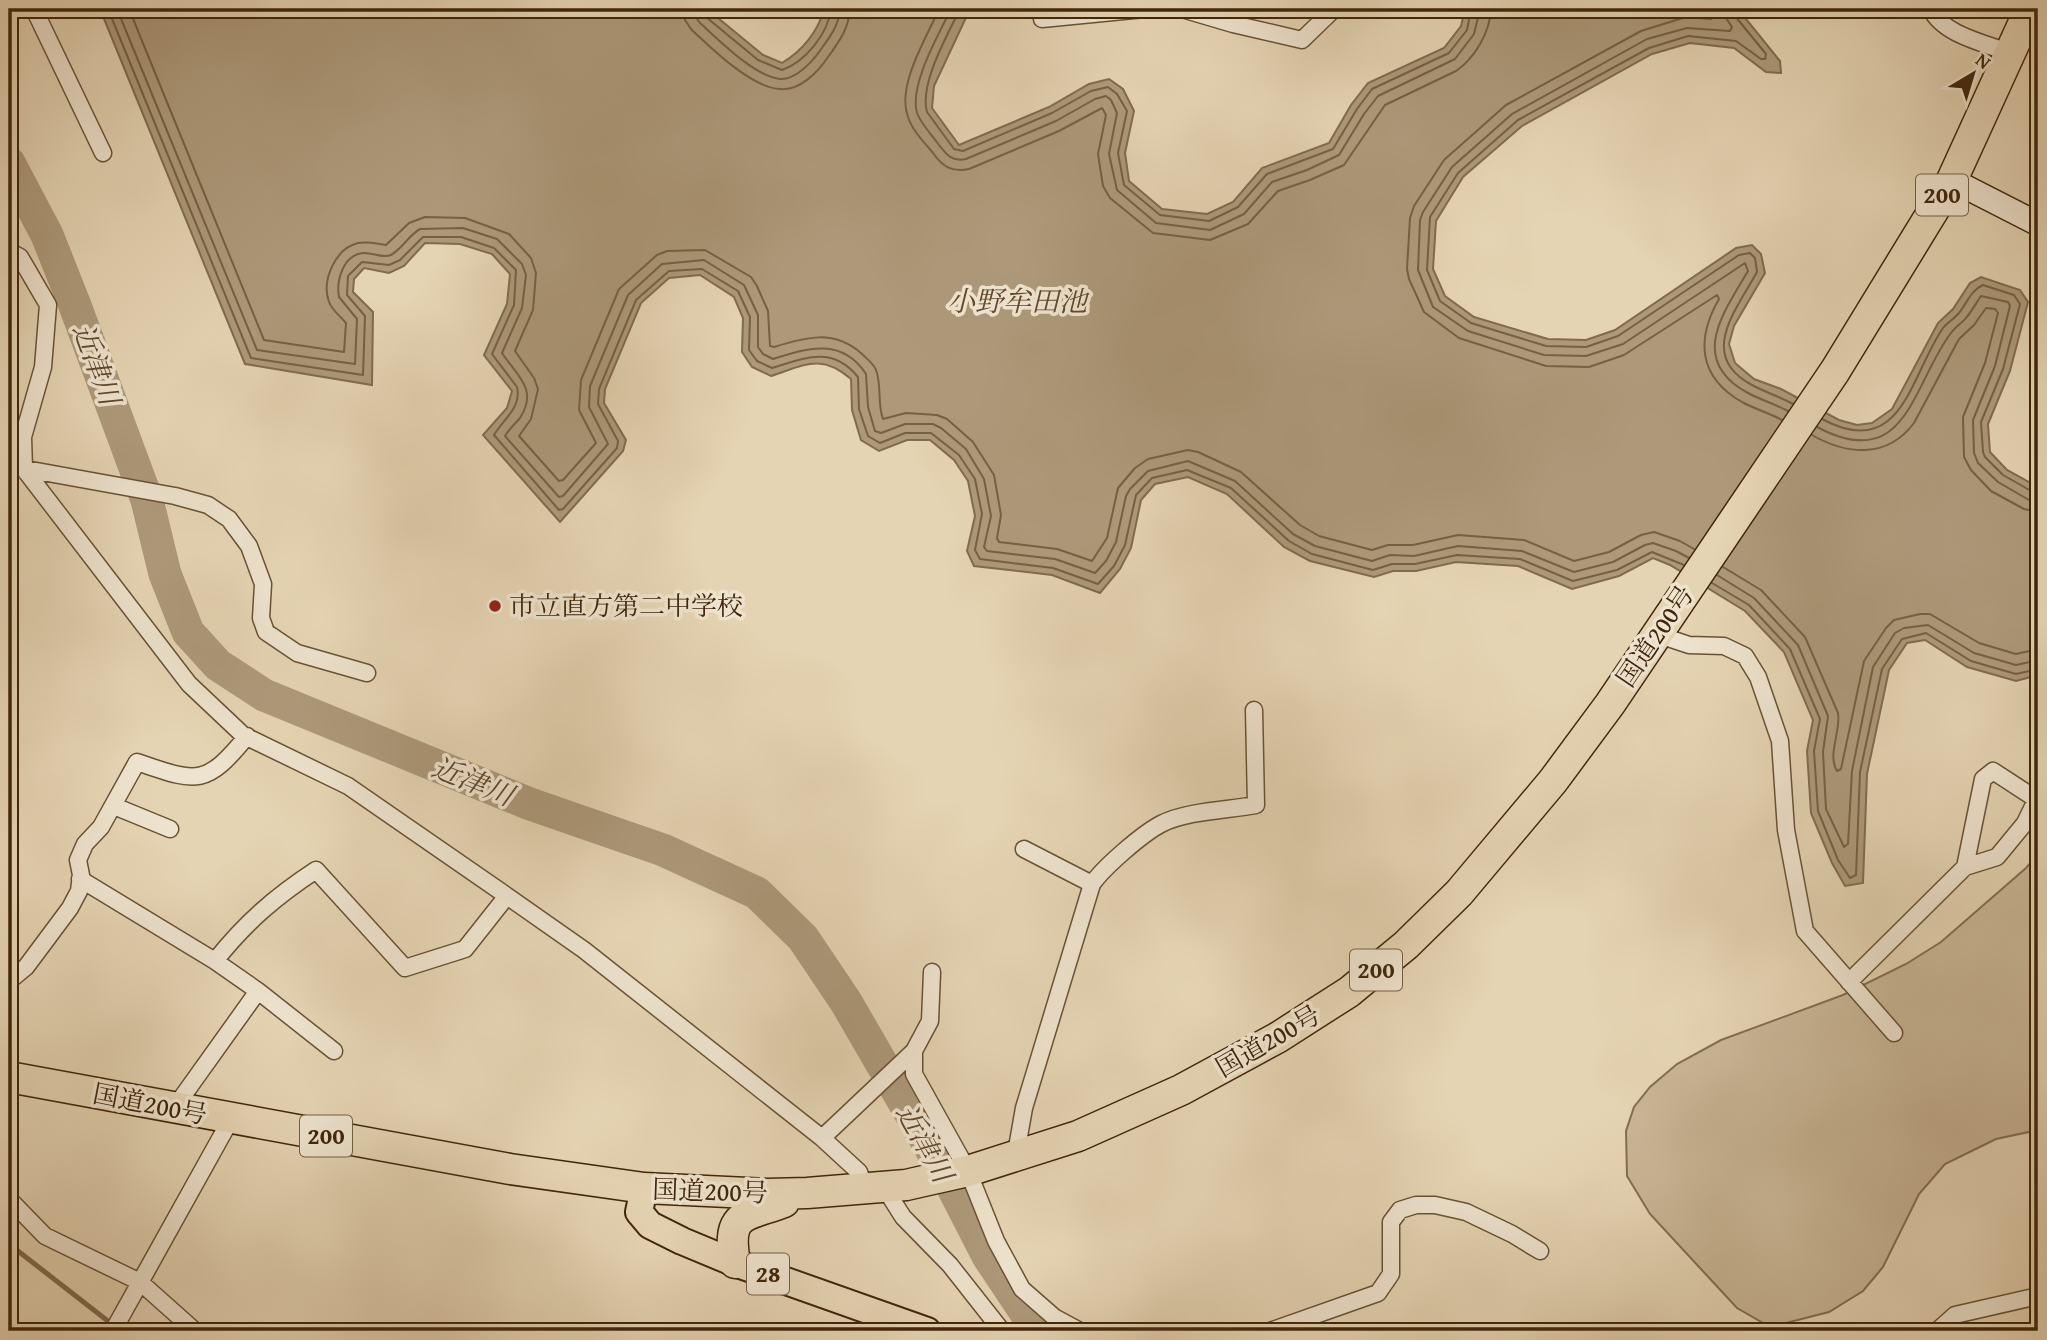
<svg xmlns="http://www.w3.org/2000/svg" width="2047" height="1340" viewBox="0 0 2047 1340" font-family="'Gentium Book Plus','Noto Serif JP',serif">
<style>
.green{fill:#c9b696;stroke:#846e50;stroke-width:2}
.water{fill:#ad997a;stroke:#816b4e;stroke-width:2}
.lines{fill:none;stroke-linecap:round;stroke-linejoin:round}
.shore{stroke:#766042;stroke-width:2}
.stream{stroke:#816b4e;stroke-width:5}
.river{stroke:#ad997a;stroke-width:33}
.street-casing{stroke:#695235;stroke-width:19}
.secondary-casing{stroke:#40260b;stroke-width:26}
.primary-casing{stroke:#40260b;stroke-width:30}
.highway-casing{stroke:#40260b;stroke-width:33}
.street{stroke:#eee3ce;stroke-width:16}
.secondary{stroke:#eee3ce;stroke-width:23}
.primary{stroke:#e5d4b3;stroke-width:26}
.highway{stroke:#e5d4b3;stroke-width:30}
.poi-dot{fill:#8f2418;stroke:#eee3ce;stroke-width:2.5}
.labels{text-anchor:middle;stroke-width:7;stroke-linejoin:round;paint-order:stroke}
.shield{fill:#eee3ce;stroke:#745f46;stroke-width:2}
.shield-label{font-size:24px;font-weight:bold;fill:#40260b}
.poi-label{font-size:26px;fill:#40260b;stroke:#eee3ce;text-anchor:start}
.street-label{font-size:26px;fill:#40260b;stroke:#eee3ce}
.water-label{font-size:28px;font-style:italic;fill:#61482c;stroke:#eee3ce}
</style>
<rect width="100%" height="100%" fill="#e5d4b3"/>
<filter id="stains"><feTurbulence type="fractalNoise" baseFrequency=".00286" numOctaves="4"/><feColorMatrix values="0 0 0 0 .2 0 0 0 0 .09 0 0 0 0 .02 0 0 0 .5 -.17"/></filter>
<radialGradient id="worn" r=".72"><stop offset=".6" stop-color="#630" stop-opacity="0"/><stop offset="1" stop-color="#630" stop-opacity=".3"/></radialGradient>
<path class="green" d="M2038,854V1130L1996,1139L1945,1164L1919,1194L1883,1267L1863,1291L1829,1312L1770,1327L1737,1308L1650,1214L1627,1176L1626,1131L1634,1107L1650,1087L1677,1064L1721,1040L1843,995L1906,964L1941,942L2026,868Z"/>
<path class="water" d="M100,9H707L763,55L782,63C802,51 818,32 824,9H970L934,86L932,108L959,145L1049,107L1089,84L1109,79L1123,89L1134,111L1125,153L1129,181L1162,209L1207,214L1233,202L1262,168L1329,143L1351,105L1368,83L1444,48L1461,26L1465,9H1738L1780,61L1781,73L1766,72L1734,48L1690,43L1652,54L1522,126L1463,177L1436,221L1433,269L1445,296L1474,317L1548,339L1586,340L1615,330L1736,248L1752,245L1761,254L1765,273L1734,326L1729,344L1735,363L1754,379L1781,389L1839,420L1857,425L1872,423L1892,409L1938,323L1953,309L1970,283L1981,277L2020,290L2028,302L2010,371L1988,424L1990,452L2007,470L2038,487V675L2016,681L1967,667L1925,640L1907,643L1889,670L1867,774L1863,883L1845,886L1832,863L1811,813L1807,751L1813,720L1784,652L1745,611L1670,565L1653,558L1619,576L1572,589L1518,566L1456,562L1416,571H1393L1374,577L1310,561L1284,547L1227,494L1188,477L1155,484L1141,500L1131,548L1120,569L1100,593L1052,575L974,566L967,551L975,516L968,481L954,460L930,440H907L879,451L861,440L852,410L851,379C821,353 805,365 771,376L752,367L742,352L743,318L734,297L700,275L669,278L641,303L605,389L604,403L626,440L623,451L560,522L483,435L507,408L512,391L484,355L507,304L510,274L492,254L460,244L425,243L404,266L389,273L364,268L354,279L353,292L373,312L372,385L245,364Z"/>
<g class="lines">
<path class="shore" d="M108,9L251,358L363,375L365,316L347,295L348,276L362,262L389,265L400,260L423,237H461L494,248L516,270L514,305L492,354L517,387C522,408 503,419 494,435L559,510L563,509L617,448L618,441L598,404L599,389L636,300L669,271L702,269L738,291L750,317L749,350L757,361L772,368C805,358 832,345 858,377L859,409L868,436L880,443L905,433H931L959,455L975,479L982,514L975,550L980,559L1053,568L1098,584L1114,566L1125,545L1136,495L1152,478L1187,470L1231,488L1289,541L1312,554L1373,570L1392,564H1415L1457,555L1520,559L1573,581L1617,570L1652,552L1684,565
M117,9L257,350L355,364L357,319L339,297C336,281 343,255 363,253C372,252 382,259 391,255C402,249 409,235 420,229L463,228L497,239L522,264L526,275L522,308L502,353C516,375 539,389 520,418C515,424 509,429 505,436L559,497L563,496L608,444L589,407L590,386L628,295L662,264L704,260L744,285L758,315V347L763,354L773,359C807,348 842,337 866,374L868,407L875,431L881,433L905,424H933L941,428L966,449L984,479L991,516L984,547L987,551L1055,559L1095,573L1106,561L1116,542L1126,496L1130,489L1148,471L1188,461L1235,481L1293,534L1315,546L1372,561L1390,555L1414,556L1458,546L1522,551L1574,572L1613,562L1645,545L1653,543L1676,551L1689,558
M129,9L264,340L344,352L346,323C340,316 332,310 329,302C321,280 336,248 358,243C368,241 377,244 386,245L409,223L425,217L465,218L509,234L531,258L536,273L533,310L515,351L534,378L538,389L531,419L519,436L559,481L563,480L596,443L579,410L581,380L619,289L657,255L667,251L705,250L751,277L757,286L768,311L770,346L774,347C806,337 834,329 862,354C867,359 873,363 876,370C882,386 877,403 883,419L906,413L937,415L947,419L973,442L994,475L1001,515L997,538L999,542L1057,549L1092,561L1107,538L1118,488L1135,468L1148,459L1188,450L1198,452L1241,472L1300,525L1319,536L1372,550L1388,545H1413L1458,535L1524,540L1574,561L1609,552L1641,535L1654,532L1680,541L1694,549
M684,9L685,20L691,29C711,48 752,88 780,89C800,91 818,72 828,57C839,42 849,28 850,9
M694,9L695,16L700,23C719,40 754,76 780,79C795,80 811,63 819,52C829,38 839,26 840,9
M703,9L706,17L758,60L782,70C805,62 828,34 831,9
M939,9C927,37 896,86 908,117C912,130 924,142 933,153C942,166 952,173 969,169L1059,131L1102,108L1106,115L1098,154L1103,186L1110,198L1153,233L1210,240L1248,224L1278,191L1310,180L1344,165L1385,105L1456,71C1475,58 1490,32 1491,9
M951,9C939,34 909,85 917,113C921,124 932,135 939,145C947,155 952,162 966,159L1056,121L1095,99L1106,96L1111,100L1117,113L1109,154L1117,190L1156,223L1210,230L1244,214L1272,182L1307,170L1339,155L1364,114L1378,96L1455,59L1474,34L1480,9
M960,9C948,34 919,84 927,112L954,149L963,151L1052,113L1091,91L1108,87L1117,94L1127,111L1118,153L1124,185L1160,215L1209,221L1238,207L1267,174L1333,149L1357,109L1372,89L1449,53L1467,30L1471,9
M1714,9V16L1711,19L1686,17L1641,31L1506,105L1444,160L1414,206L1410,218L1407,269L1409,279L1424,312L1459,338L1546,366L1589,367L1624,355L1717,295L1719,299C1696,339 1698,377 1742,402C1755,409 1769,413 1782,420
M1724,9L1726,18L1732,27L1730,31L1687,28L1647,39L1512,114L1452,167L1423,212L1420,220L1418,270L1433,307L1468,331L1544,355L1586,356L1623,344L1745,263L1748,271C1724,312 1687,360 1748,393C1761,400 1775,404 1788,411
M1733,9L1735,16L1766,54L1765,59H1761L1736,41L1688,36L1649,48L1518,120L1458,173L1430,217L1427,270L1440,301L1471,323L1546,346L1586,347L1618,336L1739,255L1750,253L1755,258L1757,272C1736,310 1697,356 1752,385C1765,392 1780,397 1793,404
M1822,419C1902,462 1910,376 1943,328C1947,323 1954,319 1959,313C1967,303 1971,290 1983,285L2014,295L2020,304L2003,369L1981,422L1983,452L1985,457L2003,475L2033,492L2038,493
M1817,427C1907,475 1912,384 1951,333C1955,327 1962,323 1966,318C1972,311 1976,303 1981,296L2008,302L2010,306L1995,366L1973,420L1974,453L1978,463L1998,482L2029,500L2038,501
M1812,435C1847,455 1887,459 1914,423L1959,339L1974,325L1986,308L1995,309L1998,313L1985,363L1963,417L1964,457L1971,470L1991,491L2024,509L2038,512
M1723,567L1761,590L1805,637L1838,713C1841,732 1827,755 1837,771L1841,769L1864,661L1886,628L1894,620L1920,614H1930L1979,643L2016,654L2038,649
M1717,575L1754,598L1798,645L1828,716L1823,752L1826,809L1844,847L1848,844L1852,771L1873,667L1895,633L1904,628L1928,625L1974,653L2016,665L2038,660
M1712,583L1749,605L1790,649L1820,719L1814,751L1818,811L1838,860L1850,878L1856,875L1860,772L1882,669L1902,639L1926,633L1971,661L2016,674L2038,669"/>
<path class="stream" d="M9,1244L113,1325"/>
<path class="river" d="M9,163L47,235L74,303L147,500L165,574L188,632L218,665L264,695L530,804L663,850L757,893L803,938L846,1002L948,1178L988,1256L1038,1331"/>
<g class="street-casing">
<path id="street" d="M34,9L103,153
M1182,9L1233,24L1302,40L1334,9
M1931,9C1943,35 1985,43 2010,53
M1042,19L1144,9
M9,251L20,257L48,305L43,367L23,437L24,469L189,684L243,735L348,786L507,896L584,950L822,1138L859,1172L865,1188
M9,466L175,496L208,505L229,519L249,546L263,584L261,618L266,632L297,653L367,673
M1656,634L1689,645L1724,646L1745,656L1758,677L1780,741L1786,830L1805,931L1894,1033
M114,806L170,829
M1024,849L1092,884
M1965,867L1983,779L1993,771L2036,799
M80,879L215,961
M932,972L930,1021L914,1051V1074L968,1171L996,1241L1022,1289L1054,1317L1080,1331
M9,981L26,967L70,908L79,891L81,875L78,860L85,844L101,827L137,762C196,782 205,788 247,736
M1849,982L1965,867L1997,857L2025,823L2038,796
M334,1051L258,991L215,961C245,923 275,897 316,870L405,968L465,949L507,896
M175,1107L258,991
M822,1138L914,1051
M1024,1153L1018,1142L1024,1108L1092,884C1104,867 1142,834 1161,824C1186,811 1228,810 1256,805L1254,710
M884,1187L903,1217L950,1265L1002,1331
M9,1199L45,1236L140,1282L195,1331
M113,1331L231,1119
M1270,1331L1378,1293L1391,1274V1222L1400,1210L1416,1205H1435L1466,1212L1512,1234L1540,1251
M1937,1331L1955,1315L2038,1296"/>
</g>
<g class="secondary-casing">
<path id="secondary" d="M1952,180L2038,224"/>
</g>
<g class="primary-casing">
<path id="primary" d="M644,1188L639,1212L650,1225L682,1241L735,1263L927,1331"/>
</g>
<g class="highway-casing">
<path id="highway" d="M9,1077L510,1169L644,1188L767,1194L807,1193L906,1185L968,1171L1078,1136L1181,1090L1277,1038L1349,992L1406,945L1459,893L1553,781L1610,704L1835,371L1952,180L2030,9
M735,1263C726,1211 745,1217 784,1202"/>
</g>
<use href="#street" class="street"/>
<use href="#secondary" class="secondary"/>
<use href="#primary" class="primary"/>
<use href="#highway" class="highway"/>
</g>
<circle class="poi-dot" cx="495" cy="606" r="7"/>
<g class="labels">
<g class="shield">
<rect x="1916" y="174.5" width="52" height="41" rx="5"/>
<rect x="1350" y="949.5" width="52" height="41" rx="5"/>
<rect x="300" y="1115.5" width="52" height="41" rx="5"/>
<rect x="747" y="1253.5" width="42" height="41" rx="5"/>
</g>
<g class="shield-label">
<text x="1942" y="203">200</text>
<text x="1376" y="978">200</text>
<text x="326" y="1144">200</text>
<text x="768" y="1282">28</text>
</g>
<g class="poi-label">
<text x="509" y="615">市立直方第二中学校</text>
</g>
<g class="street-label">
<text transform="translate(1655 636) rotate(-56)" y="9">国道200号</text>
<text transform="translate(1268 1041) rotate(-30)" y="9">国道200号</text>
<text transform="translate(150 1104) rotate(11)" y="9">国道200号</text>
<text transform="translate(710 1191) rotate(2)" y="9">国道200号</text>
</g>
<g class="water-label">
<text x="1017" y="311">小野牟田池</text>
<text transform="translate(97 364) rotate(70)" y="10">近津川</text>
<text transform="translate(473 781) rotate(22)" y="10">近津川</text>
<text transform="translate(925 1143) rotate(61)" y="10">近津川</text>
</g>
</g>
<rect width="2047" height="1340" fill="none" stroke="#e5d4b3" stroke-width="35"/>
<rect x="10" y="10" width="2026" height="1319" fill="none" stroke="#40260b" stroke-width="3.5"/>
<rect x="18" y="18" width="2012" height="1305" fill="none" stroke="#40260b" stroke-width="2"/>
<g transform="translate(1973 74) rotate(38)" stroke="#eee3ce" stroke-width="5" paint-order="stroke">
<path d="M0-5L12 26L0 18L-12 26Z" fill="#40260b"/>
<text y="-10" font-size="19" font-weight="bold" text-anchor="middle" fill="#40260b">N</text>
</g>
<rect width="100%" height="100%" filter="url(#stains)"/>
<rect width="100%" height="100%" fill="url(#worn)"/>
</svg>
